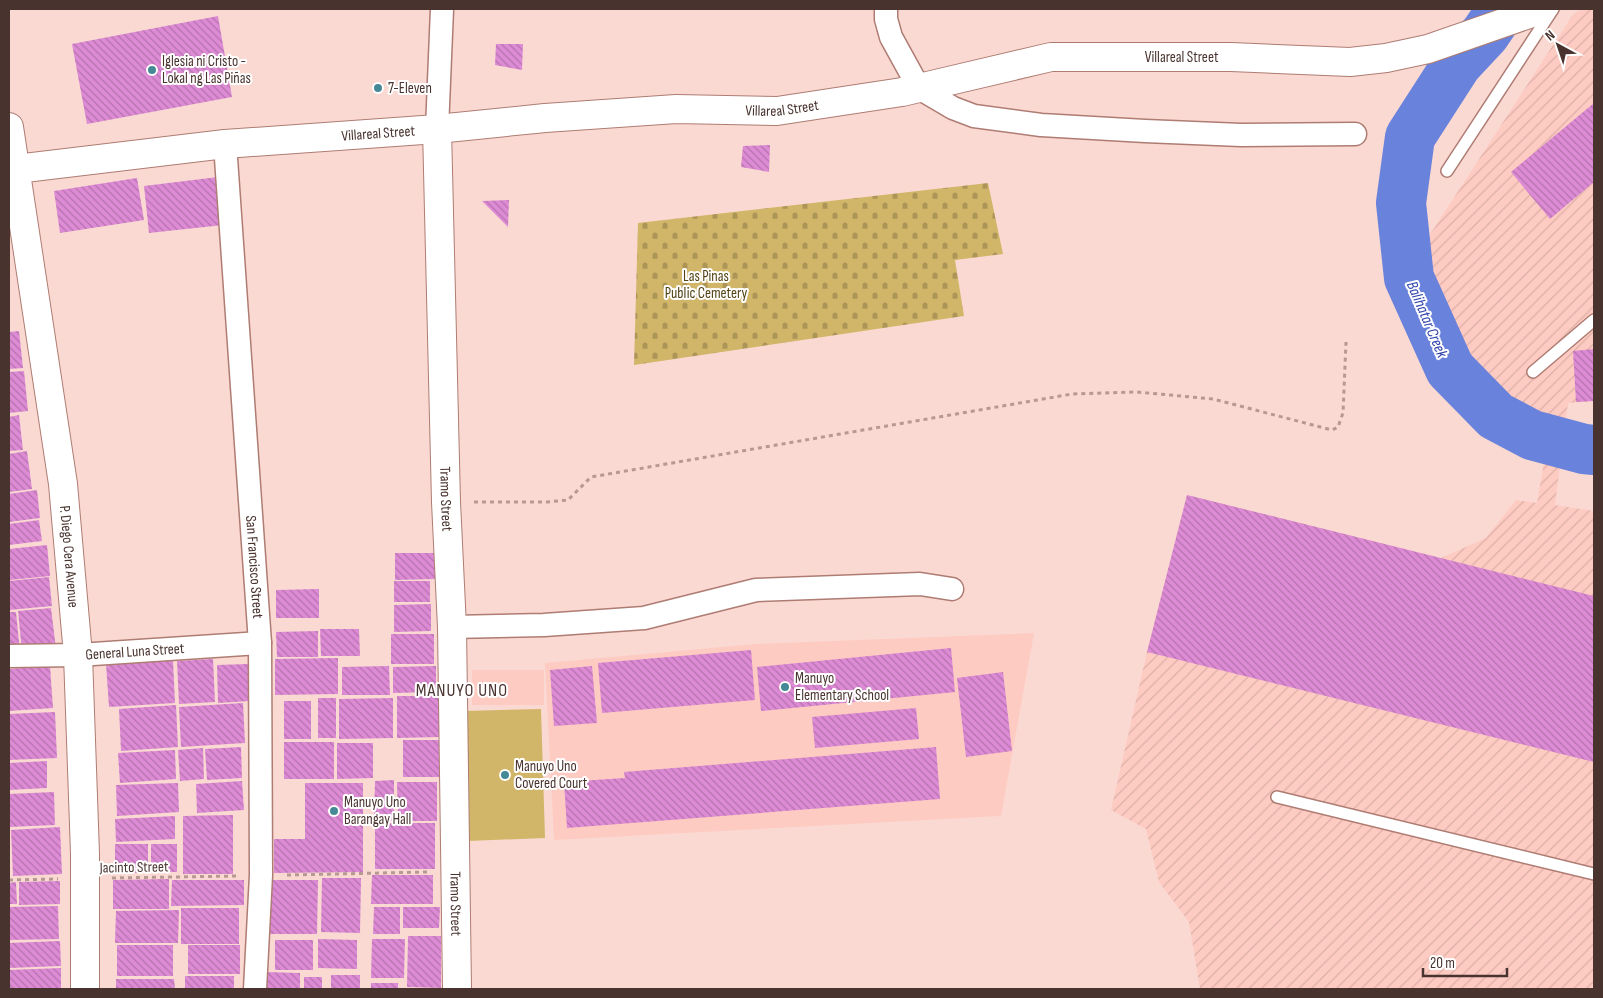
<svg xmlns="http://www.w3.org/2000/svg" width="1603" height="998" viewBox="0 0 1603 998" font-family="'Sofia Sans Condensed',sans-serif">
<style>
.built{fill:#fecbc2}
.industrial{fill:url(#industrial-furrows)}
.grass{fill:#d1b669}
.cemetery{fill:url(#cemetery-stones)}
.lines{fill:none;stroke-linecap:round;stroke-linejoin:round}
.river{stroke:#6982db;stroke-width:50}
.building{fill:url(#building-back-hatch)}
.lane-casing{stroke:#ae7c73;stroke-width:14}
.street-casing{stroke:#ae7c73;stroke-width:25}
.secondary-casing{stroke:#ae7c73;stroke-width:30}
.path{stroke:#b69993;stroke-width:3;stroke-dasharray:4 4;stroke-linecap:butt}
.lane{stroke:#fff;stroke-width:11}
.street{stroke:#fff;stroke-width:22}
.secondary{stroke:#fff;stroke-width:28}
.poi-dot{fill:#448995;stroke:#fff;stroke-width:2}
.labels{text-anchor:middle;stroke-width:4;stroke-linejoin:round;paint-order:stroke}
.street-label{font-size:15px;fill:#49332f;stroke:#fff}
.poi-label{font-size:15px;fill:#49332f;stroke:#fff;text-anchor:start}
.park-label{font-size:15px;fill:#524214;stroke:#fff}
.water-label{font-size:16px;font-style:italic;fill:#3043ab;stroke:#fff}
.quarter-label{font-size:18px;letter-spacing:1px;fill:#49332f;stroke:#fff}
</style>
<defs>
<pattern id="industrial-furrows" width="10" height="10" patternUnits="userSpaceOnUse" patternTransform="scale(1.25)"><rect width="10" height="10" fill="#fecbc2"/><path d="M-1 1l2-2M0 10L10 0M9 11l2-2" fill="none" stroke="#dbafa7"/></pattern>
<pattern id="cemetery-stones" width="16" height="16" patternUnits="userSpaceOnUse" patternTransform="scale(1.25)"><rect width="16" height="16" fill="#d1b669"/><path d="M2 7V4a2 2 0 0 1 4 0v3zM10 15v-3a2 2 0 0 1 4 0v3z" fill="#ac9557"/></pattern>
<pattern id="building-back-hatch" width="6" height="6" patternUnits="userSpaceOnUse" patternTransform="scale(1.25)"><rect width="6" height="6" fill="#dd8bd5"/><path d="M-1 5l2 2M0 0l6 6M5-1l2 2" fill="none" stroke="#b572ad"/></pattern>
</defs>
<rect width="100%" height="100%" fill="#fad9d2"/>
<path class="built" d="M1034,633L1001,816L554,840L545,663L756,644Z
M472,670H544V705H472Z"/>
<path class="industrial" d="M1581,9H1594V401L1568,403L1555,505L1594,511V989H1200L1189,922L1159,882L1146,829L1111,810L1147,652L1187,495L1441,558L1486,538L1516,500L1537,503L1552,417L1505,401L1484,382L1461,352L1435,296L1427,239L1572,16Z"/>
<path class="grass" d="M541,709L545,838L468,841L464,711Z"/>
<path class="cemetery" d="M988,183L1003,254L955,260L964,316L634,365L638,223Z"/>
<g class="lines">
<path class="river" d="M1502,9L1485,34L1457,64L1410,137L1401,203L1409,278L1450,369L1496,416L1532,435L1584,449L1594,450"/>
</g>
<path class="building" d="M218,16L232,97L87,124L72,44Z
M496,44H523L522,70L495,65Z
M1594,103V182L1550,219L1511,172Z
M770,145L769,172L741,167L743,146Z
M218,177L223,225L149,233L144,186Z
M137,178L144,220L60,233L54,191Z
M509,200L508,227L482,201Z
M19,331L23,368L9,369V332Z
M1594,349V401L1576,402L1573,351Z
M24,371L28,411L9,413V372Z
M19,415L23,450L9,451V417Z
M27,451L32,489L9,492V454Z
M37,490L40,518L9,522V494Z
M1187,495L1594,596V762L1147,652Z
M39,520L42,541L9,545V524Z
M47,545L50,576L9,580V549Z
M395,553H436V579L395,580Z
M49,577L52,606L9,610V581Z
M394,581H430V602H394Z
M319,589V618H276V590Z
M431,604V631L394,632V605Z
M51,608L56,649L22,652L18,611Z
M9,612H16L20,652L9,653Z
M320,629H359L360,656H321Z
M318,631V657H277L276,632Z
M391,634H434V664H391Z
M951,648L955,692L761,711L757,667Z
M751,650L755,700L602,713L598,663Z
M338,658V694L275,695V659Z
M213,659L215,702L179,704L177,661Z
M173,660L175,703L109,707L106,664Z
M248,664L250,701L218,703L217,665Z
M50,666L53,708L9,711V669Z
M389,666L390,695H342V667Z
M436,666V692L393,693V667Z
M592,666L597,723L554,726L550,670Z
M1003,672L1012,751L966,757L957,678Z
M397,696H441L440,737L397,738Z
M318,698H336V738H318Z
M393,698V738L339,739V699Z
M284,701H311V739H284Z
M243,703L245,743L181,747L179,707Z
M176,705L178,747L121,751L119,709Z
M916,708L919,739L815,748L812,717Z
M55,712L57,758L9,760V714Z
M403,740H442L443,777H403Z
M284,742H334V779H284Z
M337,743H373V778L337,779Z
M241,747L242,778L207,780L205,749Z
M936,747L940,799L567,828L564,782L625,778L624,772Z
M203,748L204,779L180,781L178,750Z
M175,750L176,779L120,783L118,753Z
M47,761V788L9,790V763Z
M394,780V821H374L375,781Z
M242,781L244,810L197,813L196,784Z
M397,782H437V821H398Z
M178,783L179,812L117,816L116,785Z
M305,783H363V872L274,873V839H305Z
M54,792L55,825L9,827V794Z
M233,815V874H183V816Z
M175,816V839L116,842L115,819Z
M375,823H435V869H375Z
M60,827L62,874L13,876L11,830Z
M115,844H148V873H115Z
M151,844H177V872H151Z
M372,875H433V904H371Z
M322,878H361L360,933L321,932Z
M169,879V909H113V880Z
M172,880H244V905L171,906Z
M271,880H318L317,934H270Z
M60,881V904L19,905V882Z
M16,882L17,904H9V883Z
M58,906L59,939L9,940V907Z
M374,907H400V934H373Z
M403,907H440L439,928H403Z
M181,908H239V944H181Z
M179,910L178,943H115L116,911Z
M408,936H441V988L407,987Z
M318,939L357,940V969L318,968Z
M372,939H405L404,978H371Z
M275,940H313V970H275Z
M60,941L61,966L9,968V943Z
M117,945H173V976H117Z
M188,945H240V974H188Z
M61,968V989H9V970Z
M266,972L300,973V989H266Z
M331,975H360V989H331Z
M185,976H234V989H185Z
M304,977H322V989H304Z
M116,979H174L175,989H116Z
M371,983H398V989H371Z"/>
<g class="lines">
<g class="lane-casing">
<path id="lane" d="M1447,171L1553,9
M1533,372L1594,320
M1277,797L1594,874"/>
</g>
<g class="street-casing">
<g id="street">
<path d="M886,9V19L891,37L919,88L953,108L974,116L1041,125L1145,131L1241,135L1355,134"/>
<path d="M437,129L442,9"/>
<path id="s1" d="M225,144L260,643L261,875L255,989"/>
<path d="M452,627L544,625L644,618L756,590L920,584L952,589"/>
<path id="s2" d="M9,656L78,655L260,643"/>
</g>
</g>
<g class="secondary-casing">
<g id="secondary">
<path id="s3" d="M9,127L63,484L78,655L85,854V989"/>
<path id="s4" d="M437,129L446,502L452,627L457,989"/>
<path id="s5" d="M16,169L225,144L437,129L545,118L676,109L777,111L902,92L1051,57H1231L1350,62L1386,58L1428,49L1529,14L1538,9"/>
</g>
</g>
<path class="path" d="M474,502H547L568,500L591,477L1072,394L1137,392L1213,399L1332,430L1338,427L1343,413L1346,342
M287,875L428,872
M112,878L236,876
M9,880L58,879"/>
<use href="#lane" class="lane"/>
<use href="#street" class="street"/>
<use href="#secondary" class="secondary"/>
</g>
<g class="poi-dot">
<circle cx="152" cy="70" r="5"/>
<circle cx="378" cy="88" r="5"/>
<circle cx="785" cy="687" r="5"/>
<circle cx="505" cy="775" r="5"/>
<circle cx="334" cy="811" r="5"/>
</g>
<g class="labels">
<g class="street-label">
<text dy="5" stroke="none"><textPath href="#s5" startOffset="1174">Villareal Street</textPath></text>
<text dy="5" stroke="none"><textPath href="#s5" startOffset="769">Villareal Street</textPath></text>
<text dy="5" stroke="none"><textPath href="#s5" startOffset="364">Villareal Street</textPath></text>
<text dy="5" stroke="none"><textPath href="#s4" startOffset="370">Tramo Street</textPath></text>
<text dy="5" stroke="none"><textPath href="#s3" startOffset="434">P. Diego Cera Avenue</textPath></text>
<text dy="5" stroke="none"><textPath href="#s1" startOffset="424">San Francisco Street</textPath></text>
<text dy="5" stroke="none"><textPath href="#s2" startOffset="126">General Luna Street</textPath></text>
<text transform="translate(134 867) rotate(-1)" y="5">Jacinto Street</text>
<text dy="5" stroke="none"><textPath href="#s4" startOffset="775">Tramo Street</textPath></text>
</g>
<g class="poi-label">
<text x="162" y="66">Iglesia ni Cristo -<tspan x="162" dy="17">Lokal ng Las Piñas</tspan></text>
<text x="388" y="93">7-Eleven</text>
<text x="795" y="683">Manuyo<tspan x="795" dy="17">Elementary School</tspan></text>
<text x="515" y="771">Manuyo Uno<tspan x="515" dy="17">Covered Court</tspan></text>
<text x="344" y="807">Manuyo Uno<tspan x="344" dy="17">Barangay Hall</tspan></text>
</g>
<g class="park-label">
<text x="706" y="281">Las Pinas<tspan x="706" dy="17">Public Cemetery</tspan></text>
</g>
<g class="water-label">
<text transform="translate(1428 319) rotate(67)" y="6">Balihatar Creek</text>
</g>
<g class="quarter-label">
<text x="462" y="696">MANUYO UNO</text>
</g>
</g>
<rect width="1603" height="998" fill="none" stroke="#49332f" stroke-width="20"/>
<g transform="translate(1558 45) rotate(320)" stroke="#ffffff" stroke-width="4" paint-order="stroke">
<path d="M0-4L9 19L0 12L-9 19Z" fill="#49332f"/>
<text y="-8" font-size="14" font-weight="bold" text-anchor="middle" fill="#49332f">N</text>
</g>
<path d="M1423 968v8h84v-8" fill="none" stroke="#49332f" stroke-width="2.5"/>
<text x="1430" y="968" font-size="15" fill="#49332f" stroke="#ffffff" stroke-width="4" paint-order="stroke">20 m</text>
</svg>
